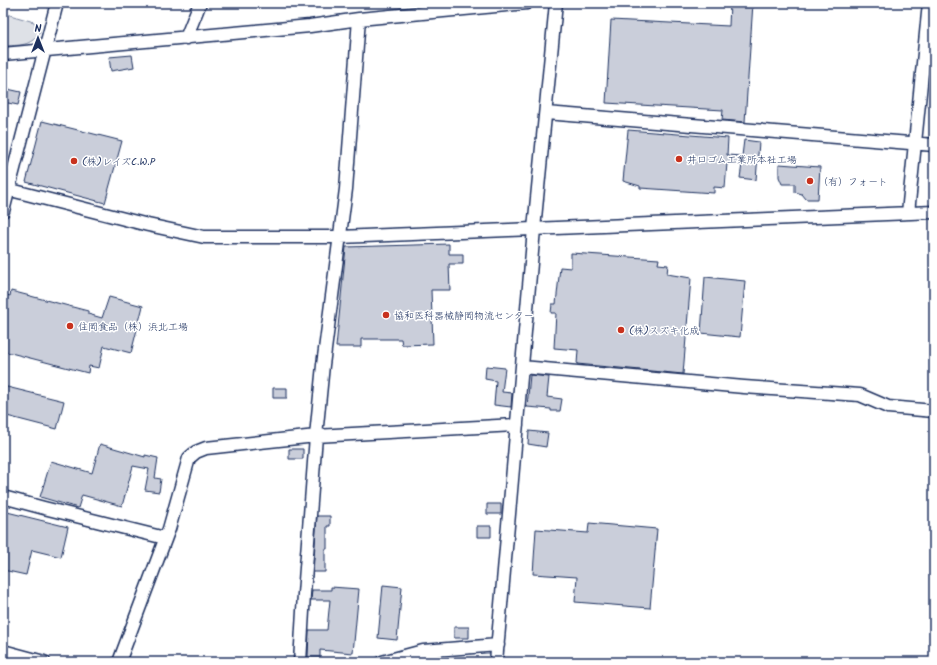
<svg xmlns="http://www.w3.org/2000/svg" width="937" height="665" viewBox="0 0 937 665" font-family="Kalam,'Klee One',sans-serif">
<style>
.green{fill:#dee1e7;stroke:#7c88a2}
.building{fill:#caceda;stroke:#1b2f5e}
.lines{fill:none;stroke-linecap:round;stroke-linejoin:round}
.minor-casing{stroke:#1b2f5e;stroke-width:15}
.minor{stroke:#fff;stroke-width:12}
.poi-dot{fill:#c8321e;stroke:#fff;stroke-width:1.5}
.labels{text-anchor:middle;stroke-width:3;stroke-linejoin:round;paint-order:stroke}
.poi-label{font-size:10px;fill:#1b2f5e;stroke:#fff;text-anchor:start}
</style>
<rect width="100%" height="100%" fill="#fff"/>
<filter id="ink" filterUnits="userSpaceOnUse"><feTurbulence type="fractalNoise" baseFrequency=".025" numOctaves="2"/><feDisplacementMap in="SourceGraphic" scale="8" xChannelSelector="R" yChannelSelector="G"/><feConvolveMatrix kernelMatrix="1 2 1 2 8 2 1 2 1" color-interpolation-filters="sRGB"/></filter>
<g filter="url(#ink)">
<path class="green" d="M3,13L34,22L40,31C32,47 19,45 3,46Z"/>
<path class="building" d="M730,3H753L745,122L722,120L723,110L606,103L611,20L729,26Z
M132,55L134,67L111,71L109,57Z
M3,88L21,92L18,105L3,102Z
M42,121L122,141L105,203L26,182Z
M628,130L728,138L727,155L742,156L744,140L759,142L756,180L740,178L742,164L727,163L725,188L714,187V193L640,188V186L623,181Z
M779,164L820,167L818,199H806L802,194L795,192V184H782L779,177Z
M449,244V254H463V264H449L450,290H431L433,344L402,345L401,339H361V347H336L346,247Z
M571,253L659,259L658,264L668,265L667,274L691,278L683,374L577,364L578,350L554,348L556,313H551L552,304H556L560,267L571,268Z
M705,277L745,281L740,337L701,333Z
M11,291L88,311V314L102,318L109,297L143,306L131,353L104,346L99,368L89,366L88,373L3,351V308L7,295L10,296Z
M486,366L505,368L502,392L512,393L511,407L494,405L496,381L485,379Z
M530,375L549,377L547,397L562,399L560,411H551V409L527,407Z
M3,386L64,401L57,429L3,415Z
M273,388H287V398H273Z
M529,431L548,433L546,447L528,444Z
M100,444L145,457V455L158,458L155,478L161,479L159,492L145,490L149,469L133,466L122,506L82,495L78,508L40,497L51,461L92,473Z
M289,449H303V459H289Z
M487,504H501V514H487Z
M3,511L68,527L61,557L32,550L26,575L3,570Z
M317,516H330V526H327V549H325V572H313Z
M589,523L657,529L650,608L575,602L577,577L533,574L536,529L588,533Z
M477,526H491V537H477Z
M383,585L402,587L397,640L378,638Z
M331,587L359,589L353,653L320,650V657H308L309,630H327L330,600H311L312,590H331Z
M454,627H469V638H454Z"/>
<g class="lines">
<g class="minor-casing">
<path id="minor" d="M186,38L200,3
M3,54L310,26L359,19L527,3
M546,113L934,145
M3,188L148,225L204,237H340L934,212
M3,211L57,3
M908,213L929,3
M522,367L744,387L860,395L888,407L934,411
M3,497L44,508L165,538
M3,651L44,662
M119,662L169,529L189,458L196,452L206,448L316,436L517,425
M300,662L304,594L316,436L323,365L346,189L359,19
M382,662L423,651L498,645
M496,662L534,229L556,3"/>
</g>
<use href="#minor" class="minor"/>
</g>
</g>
<g class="poi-dot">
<circle cx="679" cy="159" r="4"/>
<circle cx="74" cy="161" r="4"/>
<circle cx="810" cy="181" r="4"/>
<circle cx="386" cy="315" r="4"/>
<circle cx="70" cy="326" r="4"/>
<circle cx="621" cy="330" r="4"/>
</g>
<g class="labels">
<g class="poi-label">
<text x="687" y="163">井口ゴム工業所本社工場</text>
<text x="82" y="165">(株)レイズC.W.P</text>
<text x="818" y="185">（有）フォート</text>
<text x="394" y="319">協和医科器械静岡物流センター</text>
<text x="78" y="330">住岡食品（株）浜北工場</text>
<text x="629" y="334">(株)スズキ化成</text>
</g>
</g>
<rect width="937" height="665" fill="none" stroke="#fff" stroke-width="16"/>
<rect x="8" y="8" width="921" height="649" fill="none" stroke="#1b2f5e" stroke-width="1.5" filter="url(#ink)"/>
<g transform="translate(38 38)" stroke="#ffffff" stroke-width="3" paint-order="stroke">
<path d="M0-3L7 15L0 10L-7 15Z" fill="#1b2f5e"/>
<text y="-6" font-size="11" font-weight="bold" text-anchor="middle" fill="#1b2f5e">N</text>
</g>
</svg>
